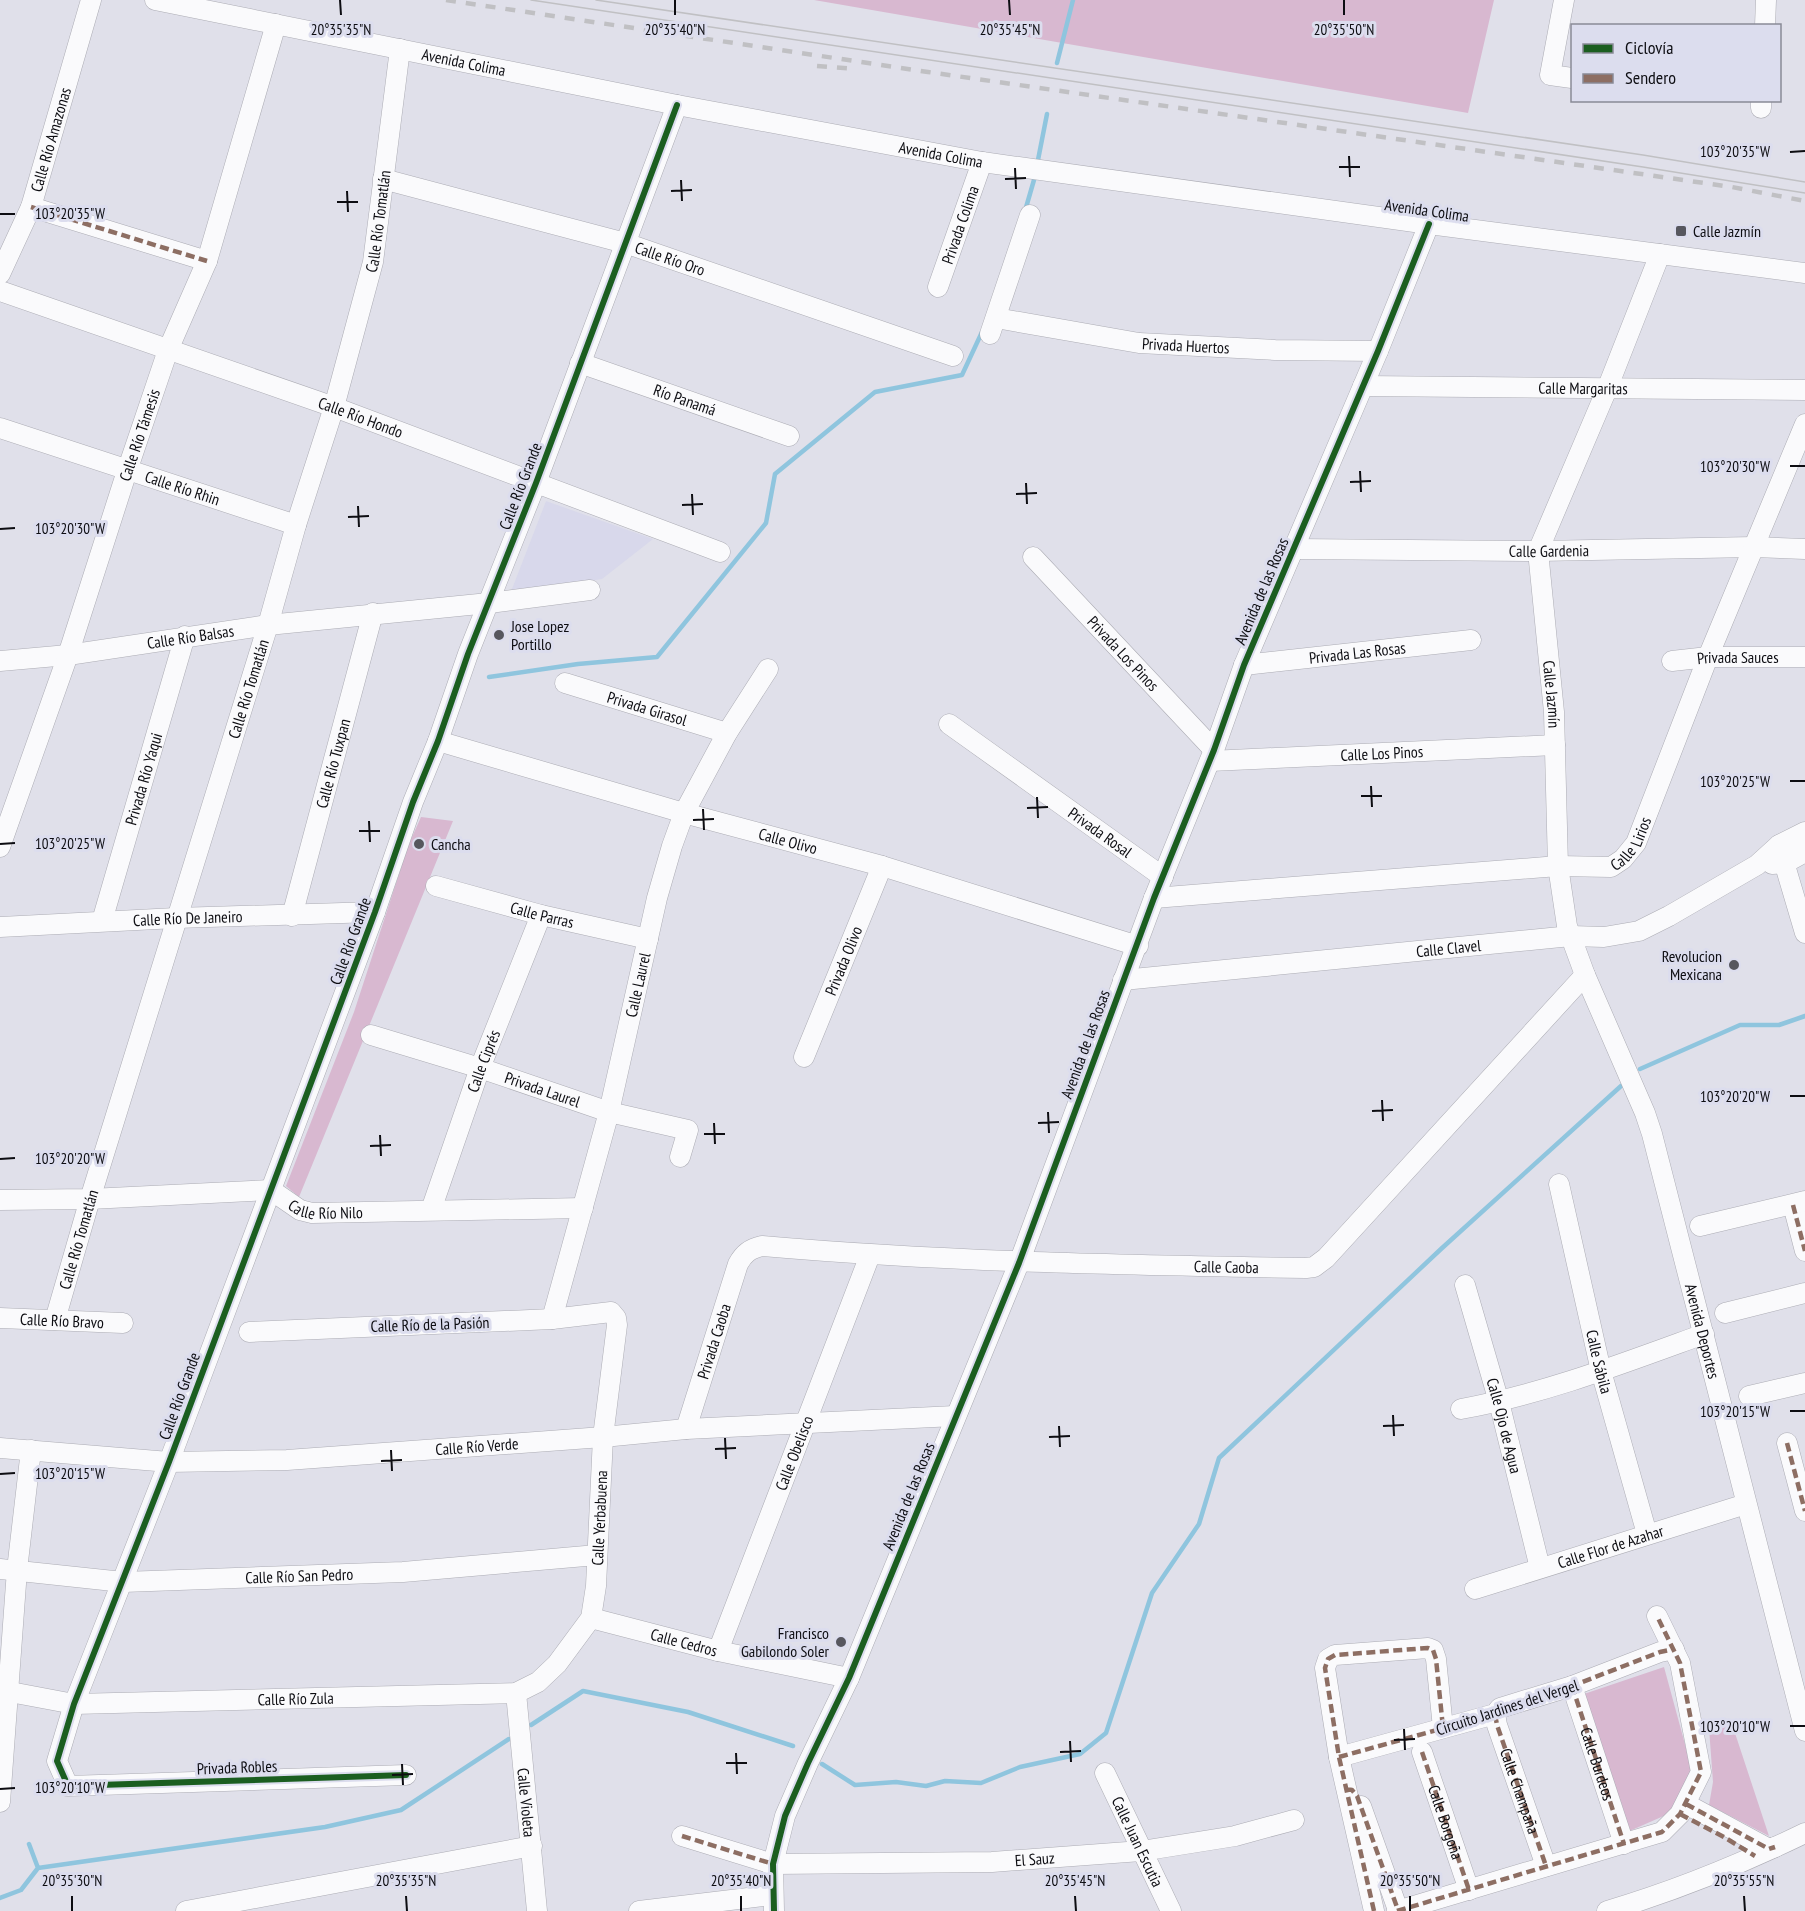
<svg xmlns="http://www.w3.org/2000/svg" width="1805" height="1911" viewBox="0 0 1805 1911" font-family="'PT Sans Narrow',sans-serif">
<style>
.built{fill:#d8d8eb}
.green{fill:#d8b8d0}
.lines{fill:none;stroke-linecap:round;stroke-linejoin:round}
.stream{stroke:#8fc5de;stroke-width:4.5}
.minor-casing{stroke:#acacb4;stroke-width:21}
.minor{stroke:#fafafc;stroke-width:20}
.tram{stroke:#c0c0c3;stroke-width:1.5}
.rail{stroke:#c0c0c3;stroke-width:4.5;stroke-dasharray:10 10;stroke-linecap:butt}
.quiet{stroke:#8d6e63;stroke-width:4.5;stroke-dasharray:9 4.5;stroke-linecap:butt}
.cycleway-casing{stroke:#dcddee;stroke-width:10}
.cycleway{stroke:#1b5e20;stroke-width:6}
.ticks{fill:none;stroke:#0d0d12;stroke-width:2}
.poi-dot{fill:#57575e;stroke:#dcddee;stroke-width:2}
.labels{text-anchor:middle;stroke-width:6;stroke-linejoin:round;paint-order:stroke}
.street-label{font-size:16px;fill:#0d0d12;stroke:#dcddee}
.poi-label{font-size:16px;fill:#0d0d12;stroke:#dcddee;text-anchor:start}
.ticks-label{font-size:15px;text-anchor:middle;fill:#0d0d12;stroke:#dcddee;stroke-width:6;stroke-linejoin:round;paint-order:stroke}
</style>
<rect width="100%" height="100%" fill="#e0e0ea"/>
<path class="built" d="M546,501L653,539L602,579L510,594Z"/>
<path class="green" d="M814,0H1494L1468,113Z
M421,817L453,821L299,1197L286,1186L354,1012L402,865L400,864Z
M1664,1667L1692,1770L1675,1811L1625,1833L1581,1695Z
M1732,1724L1769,1836L1709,1805L1713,1782L1709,1728Z"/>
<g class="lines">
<path class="stream" d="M1057,63L1073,0
M1037,165L1047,114
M1025,211L1036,173
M489,677L578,664L657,657L766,523L775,474L875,392L962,375L982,332
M1640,1069L1740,1025H1779L1805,1016
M531,1725L583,1691L688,1712L793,1746
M822,1764L855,1785L896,1782L926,1786L945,1781L981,1783L1020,1767L1080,1754L1106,1733L1152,1593L1199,1524L1219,1458L1441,1249L1621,1086
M29,1844L38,1868
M0,1898L21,1890L38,1868L325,1827L401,1810L509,1739"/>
<g class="minor-casing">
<g id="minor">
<path id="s1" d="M155,0L677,105L982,162L1429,224L1805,273"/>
<path d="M1564,0L1550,75L1572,78"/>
<path d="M1765,26L1766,0"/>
<path d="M1761,108V100"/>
<path id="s2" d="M383,179L625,243L953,356"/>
<path d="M31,207L207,261"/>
<path id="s3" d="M1660,254L1607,389L1538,551L1554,712L1558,866L1567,926L1585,975L1645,1113L1652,1134L1805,1731"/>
<path id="s4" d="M0,274L31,207L91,0"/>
<path id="s5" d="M938,287L982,162"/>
<path id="s6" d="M0,291L334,407L720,552"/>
<path id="s7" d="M996,318L1139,343L1275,350L1378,351"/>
<path d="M990,334L1030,215"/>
<path id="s8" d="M580,363L789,436"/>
<path id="s9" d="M1363,386L1805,390"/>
<path id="s10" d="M0,428L296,525"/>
<path id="s11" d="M1294,549L1538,551L1754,547L1805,549"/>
<path id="s12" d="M1033,557L1214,750"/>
<path id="s13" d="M0,661L68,655L268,625L489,603L590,590"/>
<path id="s14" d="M1672,661L1708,657H1805"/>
<path id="s15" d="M1244,665L1471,640"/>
<path id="s16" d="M565,683L727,733"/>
<path id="s17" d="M949,724L1163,877"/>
<path id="s18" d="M438,741L684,813L882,866L1138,946"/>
<path id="s19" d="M1210,761L1555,745"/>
<path d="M1779,845L1805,933"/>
<path id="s20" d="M0,847L68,655L127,471L168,350L207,261L276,24"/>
<path d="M1772,864L1785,863L1805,852"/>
<path id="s21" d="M436,886L541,915L648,939"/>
<path id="s22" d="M1154,898L1558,866L1611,867L1623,859L1636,843L1708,657L1805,424"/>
<path id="s23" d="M292,916L373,613"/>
<path id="s24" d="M102,921L185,636"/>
<path id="s25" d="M0,927L176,918L375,912"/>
<path id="s26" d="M1123,980L1571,936L1604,937L1639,931L1669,916L1757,865L1779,845L1805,832"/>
<path id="s27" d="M371,1035L480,1068L609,1112L688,1130L680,1157"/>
<path id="s28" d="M804,1057L882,866"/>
<path id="s29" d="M1559,1184L1601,1371L1647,1534"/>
<path id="s30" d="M0,1200L90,1199L271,1190L300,1210L312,1213L583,1208"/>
<path d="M1793,1205L1805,1251"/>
<path id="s31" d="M431,1210L480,1068L541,915"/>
<path d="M1700,1226L1805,1201"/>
<path id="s32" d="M1465,1285L1499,1402L1540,1568"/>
<path d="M1725,1313L1805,1293"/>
<path id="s33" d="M0,1318L123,1323"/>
<path id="s34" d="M552,1319L609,1112L657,898L672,846L684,813L727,733L768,669"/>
<path id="s35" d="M55,1320L90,1199L268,625L296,525L334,407L373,262L400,49"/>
<path d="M1749,1396L1805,1383"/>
<path d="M1461,1409C1544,1394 1624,1363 1704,1334"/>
<path id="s36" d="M686,1429L738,1264C744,1253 750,1249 762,1246C944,1262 1124,1265 1306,1268L1314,1267L1326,1258L1585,975"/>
<path d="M1787,1443L1805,1511"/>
<path id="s37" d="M0,1448L169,1462L287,1460L603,1437L686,1429L955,1416"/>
<path id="s38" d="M0,1569L123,1582L403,1572L597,1555"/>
<path id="s39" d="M1475,1589L1746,1504"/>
<path id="s40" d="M591,1618L718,1651L849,1678"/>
<path id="s41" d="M718,1651L870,1255"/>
<path id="s42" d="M1572,1686L1624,1844"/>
<path id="s43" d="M0,1690L74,1704L516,1693L538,1682L557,1664L591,1618L596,1586L603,1437L617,1325L616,1318L611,1312L552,1319L249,1332"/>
<path id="s44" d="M516,1693L537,1911"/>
<path id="s45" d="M1495,1714L1497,1725L1546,1866"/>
<path id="s46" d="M1422,1752L1469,1890"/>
<path d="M1339,1757L1495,1714L1500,1708L1572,1686L1660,1652L1674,1649"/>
<path id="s47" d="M1105,1773L1171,1911"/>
<path d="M406,1775L68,1786L57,1761L74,1704L169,1462L375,912L413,802L438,741L468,654L536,483L677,105"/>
<path d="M0,1802L17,1570L31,1450"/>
<path d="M1686,1804L1769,1849L1775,1847"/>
<path d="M1361,1806L1398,1910"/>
<path id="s48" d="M682,1836L773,1864L992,1862L1141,1851L1235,1836L1294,1820"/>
<path d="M186,1911L532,1846"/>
<path d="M639,1911L772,1895"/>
<path d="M774,1911L773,1864L785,1816L808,1763L849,1678L1019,1263L1154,898L1214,750L1244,665L1378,351L1429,224"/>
<path d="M1374,1911L1339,1757L1325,1668L1328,1659L1335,1655L1428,1648L1433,1650L1436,1659L1443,1728"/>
<path d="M1397,1911L1662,1832L1680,1814L1701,1772L1680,1663L1657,1616"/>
<path d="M1607,1911C1675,1891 1741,1864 1805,1833"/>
</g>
</g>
<use href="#minor" class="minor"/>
<path class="tram" d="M531,0L1643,167L1805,193
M596,0L1643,155L1805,182"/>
<path class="rail" d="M446,0L928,72L1732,187L1805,201
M817,66L856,69"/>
<path class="quiet" d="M31,207L207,261
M1793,1205L1805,1251
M1787,1443L1805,1511
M1572,1686L1624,1844
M1495,1714L1497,1725L1546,1866
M1422,1752L1469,1890
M1339,1757L1495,1714L1500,1708L1572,1686L1660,1652L1674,1649
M1346,1789L1352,1790L1357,1796L1398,1910
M1686,1804L1769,1849L1775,1847
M1680,1814L1724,1837L1755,1856
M682,1836L773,1864
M1374,1911L1339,1757L1325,1668L1328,1659L1335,1655L1428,1648L1433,1650L1436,1659L1443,1728
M1397,1911L1662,1832L1680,1814L1701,1772L1680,1663L1657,1616"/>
<g class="cycleway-casing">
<path id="cycleway" d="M406,1775L68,1786L57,1761L74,1704L169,1462L375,912L413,802L438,741L468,654L536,483L677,105
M774,1911L773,1864L785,1816L808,1763L849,1678L1019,1263L1154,898L1214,750L1244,665L1378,351L1429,224"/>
</g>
<use href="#cycleway" class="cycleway"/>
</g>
<path class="ticks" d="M340,0L341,15M675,0V15M1009,0L1010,15M1344,0V15M1790,152L1805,151M1349,156L1350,177M1339,167H1360M1015,168L1016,189M1005,179L1026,178M681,180L682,201M347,191L348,212M671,191L692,190M337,202H358M0,214H15M1790,466H1805M1360,471L1361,492M1350,482L1371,481M1026,483L1027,504M692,494L693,515M1016,494L1037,493M682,505L703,504M358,506L359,527M348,517L369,516M0,529L15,528M1790,781H1805M1371,786L1372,807M1361,796H1382M1037,797L1038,818M1027,808L1048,807M703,809L704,830M693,820L714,819M369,821L370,842M359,831H380M0,844L15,843M1790,1096H1805M1382,1100L1383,1121M1372,1111L1393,1110M1048,1112L1049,1133M714,1123L715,1144M1038,1123L1059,1122M704,1134H725M380,1135L381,1156M370,1146L391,1145M0,1159L15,1158M1790,1411H1805M1393,1415L1394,1436M1059,1426L1060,1447M1383,1426L1404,1425M1049,1437L1070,1436M725,1438L726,1459M715,1449L736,1448M391,1450L392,1471M381,1461L402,1460M0,1474L15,1473M1790,1726H1805M1404,1729L1405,1750M1394,1740L1415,1739M1070,1741L1071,1762M1060,1752L1081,1751M736,1753L737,1774M726,1763H747M402,1764L403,1785M392,1775L413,1774M0,1789L15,1788M72,1896V1911M406,1896L407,1911M741,1896V1911M1075,1896L1076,1911M1410,1896V1911M1744,1896L1745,1911"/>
<g class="poi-dot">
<rect x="1675" y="225" width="12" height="12" rx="3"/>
<circle cx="499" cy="635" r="6"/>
<circle cx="419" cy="844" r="6"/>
<circle cx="1734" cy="965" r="6"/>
<circle cx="841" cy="1642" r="6"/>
</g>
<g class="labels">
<g class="street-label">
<text dy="6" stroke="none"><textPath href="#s1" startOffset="315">Avenida Colima</textPath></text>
<text dy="6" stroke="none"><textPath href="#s4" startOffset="144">Calle Río Amazonas</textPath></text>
<text dy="6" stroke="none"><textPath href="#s1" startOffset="801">Avenida Colima</textPath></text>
<text transform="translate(1427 210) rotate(8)" y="6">Avenida Colima</text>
<text dy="6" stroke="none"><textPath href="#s35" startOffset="1146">Calle Río Tomatlán</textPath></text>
<text dy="6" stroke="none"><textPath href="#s5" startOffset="66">Privada Colima</textPath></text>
<text dy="6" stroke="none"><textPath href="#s2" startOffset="298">Calle Río Oro</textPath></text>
<text dy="6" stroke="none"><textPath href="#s7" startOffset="192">Privada Huertos</textPath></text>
<text dy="6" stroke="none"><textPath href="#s9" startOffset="220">Calle Margaritas</textPath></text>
<text dy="6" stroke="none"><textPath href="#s8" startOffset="111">Río Panamá</textPath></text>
<text dy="6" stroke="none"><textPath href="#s6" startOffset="382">Calle Río Hondo</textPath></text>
<text dy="6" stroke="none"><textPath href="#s20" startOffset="435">Calle Río Támesis</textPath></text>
<text transform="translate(520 486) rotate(-69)" y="6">Calle Río Grande</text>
<text dy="6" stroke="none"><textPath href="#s10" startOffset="192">Calle Río Rhin</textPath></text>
<text dy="6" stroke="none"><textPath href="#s11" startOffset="255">Calle Gardenia</textPath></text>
<text transform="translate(1261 591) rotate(-67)" y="6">Avenida de las Rosas</text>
<text dy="6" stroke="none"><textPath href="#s13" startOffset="192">Calle Río Balsas</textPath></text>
<text dy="6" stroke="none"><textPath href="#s15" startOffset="114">Privada Las Rosas</textPath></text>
<text dy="6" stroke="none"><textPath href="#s12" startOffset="132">Privada Los Pinos</textPath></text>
<text dy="6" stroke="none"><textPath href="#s14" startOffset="66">Privada Sauces</textPath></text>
<text dy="6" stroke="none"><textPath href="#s35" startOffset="660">Calle Río Tomatlán</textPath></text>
<text dy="6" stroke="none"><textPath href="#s3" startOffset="465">Calle Jazmín</textPath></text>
<text dy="6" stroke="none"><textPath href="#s16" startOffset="86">Privada Girasol</textPath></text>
<text dy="6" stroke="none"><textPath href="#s19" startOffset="172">Calle Los Pinos</textPath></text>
<text dy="6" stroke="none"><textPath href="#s23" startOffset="158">Calle Río Tuxpan</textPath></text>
<text dy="6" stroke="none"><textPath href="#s24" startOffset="148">Privada Río Yaqui</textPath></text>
<text dy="6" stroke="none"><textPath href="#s17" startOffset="186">Privada Rosal</textPath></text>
<text dy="6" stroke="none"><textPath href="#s22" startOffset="490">Calle Lirios</textPath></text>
<text dy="6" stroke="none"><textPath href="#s18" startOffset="364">Calle Olivo</textPath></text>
<text dy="6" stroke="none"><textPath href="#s21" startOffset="110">Calle Parras</textPath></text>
<text dy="6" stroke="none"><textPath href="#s25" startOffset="188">Calle Río De Janeiro</textPath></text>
<text transform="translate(350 941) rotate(-70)" y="6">Calle Río Grande</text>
<text dy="6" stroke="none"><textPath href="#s26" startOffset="327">Calle Clavel</textPath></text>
<text dy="6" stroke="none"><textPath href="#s28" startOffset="104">Privada Olivo</textPath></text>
<text dy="6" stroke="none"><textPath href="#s34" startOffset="345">Calle Laurel</textPath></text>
<text transform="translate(1085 1044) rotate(-70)" y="6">Avenida de las Rosas</text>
<text dy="6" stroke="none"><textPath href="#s31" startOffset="158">Calle Ciprés</textPath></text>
<text dy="6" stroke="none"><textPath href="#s27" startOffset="180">Privada Laurel</textPath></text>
<text dy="6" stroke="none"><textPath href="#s30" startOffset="332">Calle Río Nilo</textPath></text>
<text dy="6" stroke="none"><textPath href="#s35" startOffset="84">Calle Río Tomatlán</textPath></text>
<text dy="6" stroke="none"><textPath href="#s36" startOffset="669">Calle Caoba</textPath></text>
<text dy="6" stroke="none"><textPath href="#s33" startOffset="62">Calle Río Bravo</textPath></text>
<text transform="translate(430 1324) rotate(-2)" y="6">Calle Río de la Pasión</text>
<text dy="6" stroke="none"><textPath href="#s3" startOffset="1126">Avenida Deportes</textPath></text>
<text dy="6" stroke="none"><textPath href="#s36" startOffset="92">Privada Caoba</textPath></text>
<text dy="6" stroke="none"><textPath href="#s29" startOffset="182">Calle Sábila</textPath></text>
<text transform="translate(179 1396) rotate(-70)" y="6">Calle Río Grande</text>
<text dy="6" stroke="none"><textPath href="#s32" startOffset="146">Calle Ojo de Agua</textPath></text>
<text dy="6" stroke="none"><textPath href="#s37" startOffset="478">Calle Río Verde</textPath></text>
<text dy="6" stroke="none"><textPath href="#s41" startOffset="212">Calle Obelisco</textPath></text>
<text transform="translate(908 1496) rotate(-68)" y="6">Avenida de las Rosas</text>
<text dy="6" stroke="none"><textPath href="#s43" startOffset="726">Calle Yerbabuena</textPath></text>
<text dy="6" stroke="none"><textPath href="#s39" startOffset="142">Calle Flor de Azahar</textPath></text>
<text dy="6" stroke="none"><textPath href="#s38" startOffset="300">Calle Río San Pedro</textPath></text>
<text dy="6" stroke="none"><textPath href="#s40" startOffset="96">Calle Cedros</textPath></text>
<text dy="6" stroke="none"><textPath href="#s43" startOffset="297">Calle Río Zula</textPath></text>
<text transform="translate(1507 1707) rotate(-18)" y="6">Circuito Jardines del Vergel</text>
<text dy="6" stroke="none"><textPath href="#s42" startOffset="82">Calle Burdeos</textPath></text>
<text transform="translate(237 1767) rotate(-2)" y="6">Privada Robles</text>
<text dy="6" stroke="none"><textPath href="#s45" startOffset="81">Calle Champaña</textPath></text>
<text dy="6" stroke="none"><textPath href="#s44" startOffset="110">Calle Violeta</textPath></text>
<text dy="6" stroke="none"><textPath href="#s46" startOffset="74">Calle Borgoña</textPath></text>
<text dy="6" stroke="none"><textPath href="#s47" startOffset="76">Calle Juan Escutia</textPath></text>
<text dy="6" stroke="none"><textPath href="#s48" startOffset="357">El Sauz</textPath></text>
</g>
<g class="poi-label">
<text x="1693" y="237">Calle Jazmín</text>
<text x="511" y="632">Jose Lopez<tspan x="511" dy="18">Portillo</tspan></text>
<text x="431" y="850">Cancha</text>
<text x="1722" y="962" text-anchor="end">Revolucion<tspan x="1722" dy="18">Mexicana</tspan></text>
<text x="829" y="1639" text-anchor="end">Francisco<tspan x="829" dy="18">Gabilondo Soler</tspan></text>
</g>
</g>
<g class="ticks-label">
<text x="341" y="35">20°35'35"N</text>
<text x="675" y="35">20°35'40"N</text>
<text x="1010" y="35">20°35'45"N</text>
<text x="1344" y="35">20°35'50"N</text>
<text x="1735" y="157">103°20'35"W</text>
<text x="70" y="219">103°20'35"W</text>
<text x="1735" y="472">103°20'30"W</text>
<text x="70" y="534">103°20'30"W</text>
<text x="1735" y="787">103°20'25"W</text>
<text x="70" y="849">103°20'25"W</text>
<text x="1735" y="1102">103°20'20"W</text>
<text x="70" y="1164">103°20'20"W</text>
<text x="1735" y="1417">103°20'15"W</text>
<text x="70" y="1479">103°20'15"W</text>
<text x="1735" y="1732">103°20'10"W</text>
<text x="70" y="1793">103°20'10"W</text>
<text x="72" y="1886">20°35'30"N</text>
<text x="406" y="1886">20°35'35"N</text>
<text x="741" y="1886">20°35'40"N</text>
<text x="1075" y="1886">20°35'45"N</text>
<text x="1410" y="1886">20°35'50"N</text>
<text x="1744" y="1886">20°35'55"N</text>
</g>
<rect x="1571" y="24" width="210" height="78" fill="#dcddee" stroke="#898a96" stroke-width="1.5"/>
<rect x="1583" y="44" width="30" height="9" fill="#1b5e20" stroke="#898a96" stroke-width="1.5"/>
<text x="1625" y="54" font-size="18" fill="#0d0d12">Ciclovía</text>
<rect x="1583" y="74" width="30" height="9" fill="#8d6e63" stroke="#898a96" stroke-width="1.5"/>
<text x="1625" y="84" font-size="18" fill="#0d0d12">Sendero</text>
</svg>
